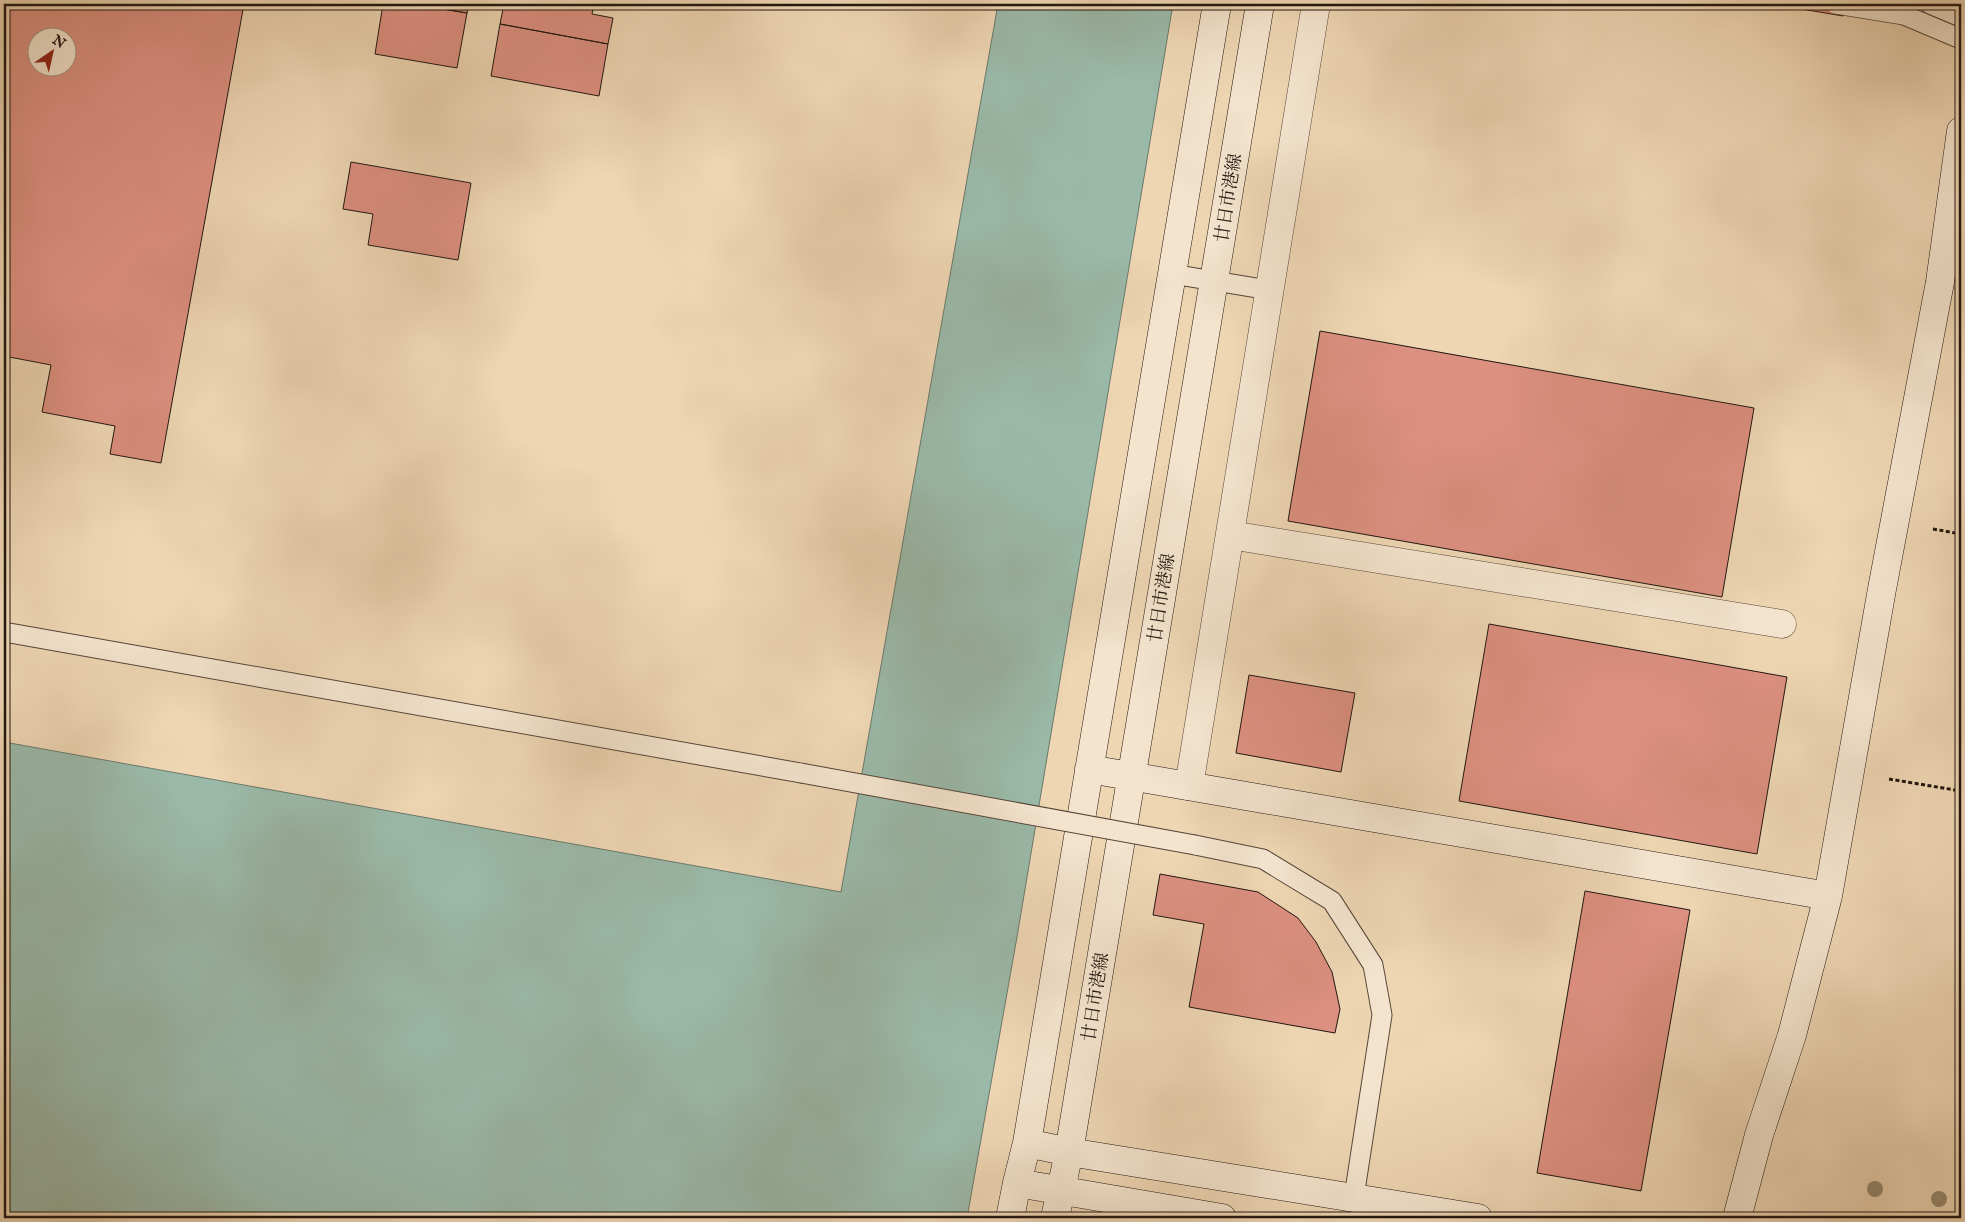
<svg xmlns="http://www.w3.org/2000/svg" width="1965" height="1222" viewBox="0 0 1965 1222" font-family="'IM FELL English','Noto Serif JP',serif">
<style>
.water{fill:#9ab9a9;stroke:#6a786c}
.building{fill:#dc9080;stroke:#221610;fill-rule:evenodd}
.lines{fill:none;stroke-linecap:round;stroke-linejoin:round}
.lane-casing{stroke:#554639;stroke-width:21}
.street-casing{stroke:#554639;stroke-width:29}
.secondary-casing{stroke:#221610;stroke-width:29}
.path{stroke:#221610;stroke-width:3;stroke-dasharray:4 2.5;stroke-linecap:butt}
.lane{stroke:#f4e4ce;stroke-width:19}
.street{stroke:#f4e4ce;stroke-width:28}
.secondary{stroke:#f4e4ce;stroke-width:28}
.lane-bridge-casing{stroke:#554639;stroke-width:21;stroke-linecap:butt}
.lane-bridge{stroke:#f4e4ce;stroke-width:19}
.tree{fill:#96886e}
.labels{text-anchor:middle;stroke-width:4;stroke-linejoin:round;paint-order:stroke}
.street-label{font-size:18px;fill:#221610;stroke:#f4e4ce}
</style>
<rect width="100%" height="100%" fill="#eed6b3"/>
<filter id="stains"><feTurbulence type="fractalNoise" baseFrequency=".004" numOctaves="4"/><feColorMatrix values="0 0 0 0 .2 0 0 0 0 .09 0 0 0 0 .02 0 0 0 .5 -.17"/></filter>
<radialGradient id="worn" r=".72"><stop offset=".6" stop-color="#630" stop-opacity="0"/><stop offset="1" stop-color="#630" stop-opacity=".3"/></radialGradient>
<path class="water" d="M998,4H1173L1017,937L967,1218H4V742L841,892Z"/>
<path class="building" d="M4,4H244L161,463L110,454L115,426L42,412L51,365L4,356ZM38,38H68V68H38Z
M383,4H413L467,13L457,68L375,54Z
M413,4H469L467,13Z
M504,4H594L592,14L613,18L608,44L500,24Z
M1772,4H1845L1843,16Z
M500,24L608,44L599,96L491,76Z
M351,162L471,183L458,260L368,245L373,214L343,209Z
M1320,331L1754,408L1722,597L1288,521Z
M1489,624L1787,677L1757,854L1459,801Z
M1249,675L1355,693L1341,772L1236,753Z
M1160,874L1258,892L1298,918L1316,942L1332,972L1340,1009L1335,1033L1189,1007L1204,924L1153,915Z
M1585,891L1690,910L1641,1191L1537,1173Z"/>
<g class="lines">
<g class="lane-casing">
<path id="lane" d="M1930,4L1961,17
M1904,15L1961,39
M1172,274L1269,290
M4,632L801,773
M1195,845L1263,859L1332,901L1373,965L1382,1015L1354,1197"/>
</g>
<g class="street-casing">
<path id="street" d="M1230,535L1782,624
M1189,786L1316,4"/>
</g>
<g class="secondary-casing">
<path id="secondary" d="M1089,769L1828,896
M1027,1143L1069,1152L1478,1218
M1017,1183L1222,1218
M1010,1218L1017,1183L1027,1143L1217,4
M1055,1218L1069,1152L1260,4
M1737,1218L1759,1135L1792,1035L1828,896L1882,589L1940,282L1961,131"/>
</g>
<path class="path" d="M1933,529L1961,534
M1889,779L1961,791"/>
<use href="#lane" class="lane"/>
<use href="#street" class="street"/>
<use href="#secondary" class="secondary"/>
<g class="lane-bridge-casing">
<path id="lane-bridge" d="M1836,4L1904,15
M801,773L1195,845"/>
</g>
<use href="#lane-bridge" class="lane-bridge"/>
</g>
<g class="tree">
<circle cx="1875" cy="1189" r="8"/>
<circle cx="1939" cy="1199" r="8"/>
</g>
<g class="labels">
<g class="street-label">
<text transform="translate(1228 198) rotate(-81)" y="6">廿日市港線</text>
<text transform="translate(1161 598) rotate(-81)" y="6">廿日市港線</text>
<text transform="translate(1095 997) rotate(-81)" y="6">廿日市港線</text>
</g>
</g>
<rect width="1965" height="1222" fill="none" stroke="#eed6b3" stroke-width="20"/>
<rect x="5" y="5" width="1955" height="1212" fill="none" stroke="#221610" stroke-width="2.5"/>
<rect x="10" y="10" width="1945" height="1202" fill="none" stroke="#221610"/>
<g transform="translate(52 52) rotate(34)"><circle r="24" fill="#f4e4ce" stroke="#a09282"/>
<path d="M0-4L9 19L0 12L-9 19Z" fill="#8f2418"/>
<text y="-8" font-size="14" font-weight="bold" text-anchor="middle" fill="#221610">N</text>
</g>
<rect width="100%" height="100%" filter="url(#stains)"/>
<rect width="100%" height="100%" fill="url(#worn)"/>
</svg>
